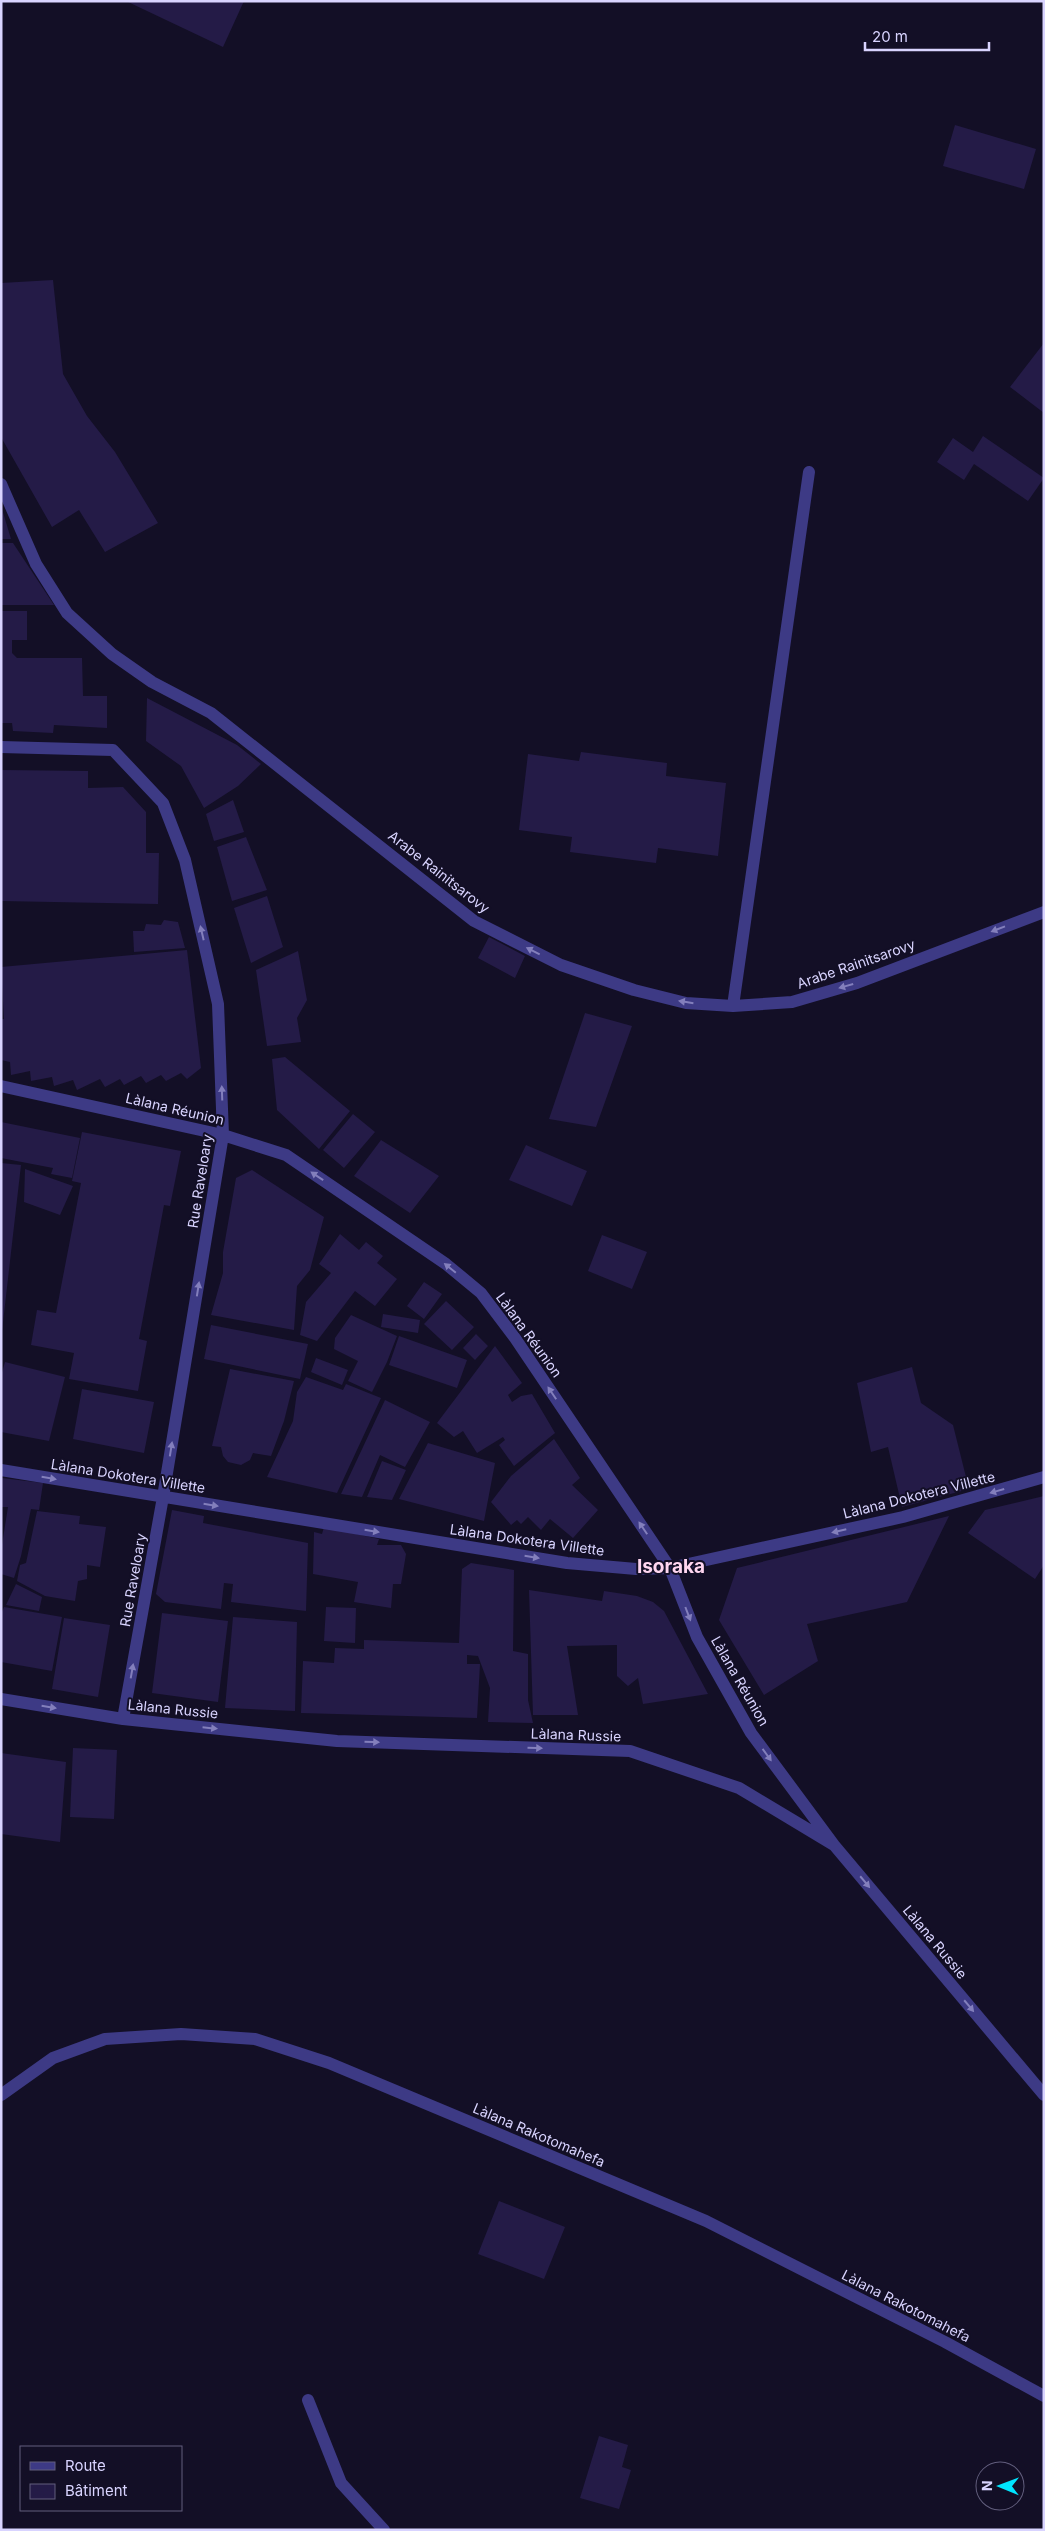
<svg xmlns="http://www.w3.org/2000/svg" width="1045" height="2531" viewBox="0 0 1045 2531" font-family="Inter,sans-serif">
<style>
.building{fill:#241b47}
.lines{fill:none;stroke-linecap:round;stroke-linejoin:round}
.minor{stroke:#3d3a85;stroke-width:12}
.oneway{fill:#837fbc}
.labels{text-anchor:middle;stroke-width:4;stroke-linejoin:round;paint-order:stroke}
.street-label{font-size:14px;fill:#d9d4ff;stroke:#130f26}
.district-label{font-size:19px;font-weight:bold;fill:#ffd6f0;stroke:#130f26}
</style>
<rect width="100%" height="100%" fill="#130f26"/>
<path class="building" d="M126,1H244L223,47Z
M955,125L1036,149L1024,189L943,166Z
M53,280L63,374L87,416L115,452L158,523L105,552L79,510L52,527L1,437V283Z
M1044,343V413L1010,387Z
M983,436L1044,478L1028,501L974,464L964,480L937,462L953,438L973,452Z
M1,509H2L11,539H1Z
M1,543H13L54,605H1Z
M1,611H27V640H12V653L17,658H82L83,696H107V728L54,725L53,733L13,731L12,723H1Z
M147,698L237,745L261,764L238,786L204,808L181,766L146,741Z
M581,752L667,763L666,776L726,783L718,856L658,848L656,863L570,852L572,837L519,830L528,754L579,761Z
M1,770L88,771V788L123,787L146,812V853H159L158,904L1,901Z
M233,800L244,832L214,841L206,814Z
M246,837L267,890L232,901L217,847Z
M267,896L283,947L251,963L234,908Z
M164,920L178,922L185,948L134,952L133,931H144L146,924L161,925Z
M489,937L525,956L515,978L478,958Z
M187,950L201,1068L187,1079L181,1073L166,1081L161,1075L146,1083L141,1076L124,1085L120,1079L105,1087L100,1079L77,1090L73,1080L54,1086L52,1077L31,1081L30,1071L11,1075L10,1062L1,1060V1019H4L1,967Z
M298,951L307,1000L297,1018L301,1042L267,1046L256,970Z
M585,1013L632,1026L596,1127L549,1119Z
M285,1057L350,1111L319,1149L277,1110L272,1059Z
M353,1114L375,1132L344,1168L323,1150Z
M1,1122L80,1138L72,1178L51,1174L53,1168L1,1158Z
M82,1132L181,1151L170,1206L164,1205L139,1339L147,1341L138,1391L69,1379L74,1353L31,1345L37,1310L56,1313L81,1183L72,1181Z
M381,1140L439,1176L410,1213L354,1176Z
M526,1145L587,1171L572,1206L509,1180Z
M1,1163L21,1165L2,1331H1Z
M25,1169L73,1186L60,1215L24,1202Z
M252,1170L324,1217L310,1270L297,1286L294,1330L211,1315L223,1273V1252L236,1178Z
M340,1234L359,1250L366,1242L383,1256L377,1263L397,1279L375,1306L355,1291L317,1341L300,1335L306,1302L331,1273L319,1264Z
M602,1235L647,1252L632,1289L588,1271Z
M424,1282L442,1294L424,1319L407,1306Z
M446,1301L474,1327L452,1350L424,1324Z
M383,1314L420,1320L418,1333L381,1327Z
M351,1315L397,1336L387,1362L372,1392L348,1381L358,1361L334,1349L335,1338Z
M211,1325L308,1344L300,1379L204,1359Z
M476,1334L488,1346L475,1360L463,1348Z
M399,1336L467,1360L457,1388L389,1365Z
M495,1346L522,1383L508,1395L512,1402L521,1396L532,1394L555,1433L514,1466L499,1445L505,1440L503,1437L477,1453L463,1431L454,1437L437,1423Z
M316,1358L348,1370L342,1385L311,1372Z
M5,1362L65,1377L49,1441L1,1432V1376Z
M912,1367L921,1403L953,1425L969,1489L902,1507L888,1447L871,1452L857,1383Z
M230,1369L294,1381L284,1421L271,1456L253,1453L250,1460L241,1465L228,1462L223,1456L221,1447L212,1446Z
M306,1377L343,1390L346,1384L381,1398L337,1493L267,1477L293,1421L297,1392Z
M82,1389L154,1402L144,1453L73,1439Z
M385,1400L430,1422L405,1467L380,1455L362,1497L341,1494Z
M554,1439L580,1478L572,1485L598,1510L573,1538L550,1519L541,1530L528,1517L521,1524L517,1520L511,1525L491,1502L511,1476Z
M428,1443L495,1463L484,1521L399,1499Z
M382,1461L406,1470L392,1500L367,1497Z
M2,1478L43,1483L39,1510L31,1509L21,1556L14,1578L1,1574V1551L8,1507H1Z
M1044,1496V1565L1035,1579L968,1533L985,1510Z
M172,1510L204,1516L203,1523L308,1543L306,1611L231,1602L233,1584L224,1583L221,1609L165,1602L156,1594Z
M37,1511L80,1516L79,1524L106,1527L100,1567L87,1565V1579L78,1581L75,1601L45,1596L17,1581L20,1565L26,1563Z
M949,1516L907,1602L807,1624L818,1661L764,1695L719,1620L737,1568Z
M324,1527L379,1539L377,1545H401L406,1554L401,1584H393L391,1608L354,1602L358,1582L313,1574L314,1532L322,1534Z
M471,1563L514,1570L513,1651L528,1654V1700L533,1723L488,1722L490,1688L478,1656L467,1655V1664H480L477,1718L301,1713L303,1661L334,1663L335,1648L364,1649V1640L459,1643L462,1569Z
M16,1584L42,1597L39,1611L6,1605Z
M529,1590L602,1601L604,1591L637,1596L653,1602L664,1611L708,1694L643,1704L638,1678L628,1686L617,1676V1645L567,1646L578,1715H533Z
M4,1607L62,1617L52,1671L1,1662V1614Z
M326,1607L356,1608L355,1643L324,1641Z
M162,1613L228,1621L218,1702L152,1693Z
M233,1617L297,1622L295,1711L225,1708Z
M64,1618L110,1625L98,1697L52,1689Z
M73,1748L117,1750L114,1819L70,1817Z
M1,1753L66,1762L60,1842L1,1834Z
M499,2201L565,2227L544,2279L478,2254Z
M599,2436L628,2445L622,2467L631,2470L619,2509L580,2498Z"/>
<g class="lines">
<path class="minor" d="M1,484L36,564L67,613L112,654L152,682L211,713L474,921L561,965L634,990L686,1003L733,1006L792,1002L857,983L1044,912
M1,747L113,750L163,803L185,860L218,1004L223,1135L163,1497L123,1719
M733,1006L809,472
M1,1086L223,1135L286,1155L446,1264L481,1293L515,1338L670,1568L697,1637L751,1733L834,1845
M1,1470L567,1563L636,1569L670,1568L903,1517L1044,1477
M1,1699L123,1719L337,1741L630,1751L739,1788L834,1845L1044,2095
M1,2095L53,2058L105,2039L181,2034L255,2039L329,2063L706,2221L945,2342L1044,2396
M308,2400L341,2483L384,2530"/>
</g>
<defs><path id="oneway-solid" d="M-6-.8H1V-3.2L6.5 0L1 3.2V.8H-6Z" transform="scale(1.25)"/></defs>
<g class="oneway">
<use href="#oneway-solid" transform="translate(998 929) rotate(159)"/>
<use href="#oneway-solid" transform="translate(202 933) rotate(-103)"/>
<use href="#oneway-solid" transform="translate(533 951) rotate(-153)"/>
<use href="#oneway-solid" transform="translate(846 986) rotate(164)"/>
<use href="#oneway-solid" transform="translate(686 1002) rotate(-171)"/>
<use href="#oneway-solid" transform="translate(222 1093) rotate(-92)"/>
<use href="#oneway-solid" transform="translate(317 1176) rotate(-146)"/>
<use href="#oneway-solid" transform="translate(450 1268) rotate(-141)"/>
<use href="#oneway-solid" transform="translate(198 1289) rotate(-81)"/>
<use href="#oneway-solid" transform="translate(552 1393) rotate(-124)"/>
<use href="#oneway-solid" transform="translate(171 1449) rotate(-81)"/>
<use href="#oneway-solid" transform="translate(49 1478) rotate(10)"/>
<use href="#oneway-solid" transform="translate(997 1491) rotate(164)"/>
<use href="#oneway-solid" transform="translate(211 1505) rotate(9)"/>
<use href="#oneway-solid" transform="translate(643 1528) rotate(-124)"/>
<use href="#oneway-solid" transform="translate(372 1531) rotate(9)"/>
<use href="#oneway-solid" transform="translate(839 1531) rotate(167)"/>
<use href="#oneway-solid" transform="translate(532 1557) rotate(9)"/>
<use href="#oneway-solid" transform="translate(688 1614) rotate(69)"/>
<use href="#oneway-solid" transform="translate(132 1671) rotate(-80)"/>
<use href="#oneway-solid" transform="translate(49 1707) rotate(9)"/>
<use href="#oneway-solid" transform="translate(210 1728) rotate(6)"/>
<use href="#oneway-solid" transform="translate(372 1742) rotate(2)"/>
<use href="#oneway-solid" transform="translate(535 1748) rotate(2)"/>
<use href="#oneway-solid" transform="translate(767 1755) rotate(54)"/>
<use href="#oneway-solid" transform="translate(865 1882) rotate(50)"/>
<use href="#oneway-solid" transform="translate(969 2006) rotate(50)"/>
</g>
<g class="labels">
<g class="street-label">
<text transform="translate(439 872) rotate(38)" y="5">Arabe Rainitsarovy</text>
<text transform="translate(856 964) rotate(-19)" y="5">Arabe Rainitsarovy</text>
<text transform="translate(175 1109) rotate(13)" y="5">Làlana Réunion</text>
<text transform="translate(200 1181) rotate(-81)" y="5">Rue Raveloary</text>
<text transform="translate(529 1335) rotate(54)" y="5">Làlana Réunion</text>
<text transform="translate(128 1476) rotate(9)" y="5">Làlana Dokotera Villette</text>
<text transform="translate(919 1495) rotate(-14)" y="5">Làlana Dokotera Villette</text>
<text transform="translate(527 1540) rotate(8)" y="5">Làlana Dokotera Villette</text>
<text transform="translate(133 1580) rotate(-80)" y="5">Rue Raveloary</text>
<text transform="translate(740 1681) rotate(60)" y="5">Làlana Réunion</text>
<text transform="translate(173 1709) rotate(6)" y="5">Làlana Russie</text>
<text transform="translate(576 1735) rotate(2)" y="5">Làlana Russie</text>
<text transform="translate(935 1942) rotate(50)" y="5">Làlana Russie</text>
<text transform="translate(539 2135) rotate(23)" y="5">Làlana Rakotomahefa</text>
<text transform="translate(906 2306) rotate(27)" y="5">Làlana Rakotomahefa</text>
</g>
<g class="district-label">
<text x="671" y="1573">Isoraka</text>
</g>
</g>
<rect width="1045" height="2531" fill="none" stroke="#d9d4ff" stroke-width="5"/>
<rect x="20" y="2446" width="162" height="65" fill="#130f26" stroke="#625e7d"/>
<rect x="30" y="2462" width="25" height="8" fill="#3d3a85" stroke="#625e7d"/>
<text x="65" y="2471" font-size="15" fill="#d9d4ff">Route</text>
<rect x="30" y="2484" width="25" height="15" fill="#241b47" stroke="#625e7d"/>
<text x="65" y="2496" font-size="15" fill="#d9d4ff">Bâtiment</text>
<g transform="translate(1000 2486) rotate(271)"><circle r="24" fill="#130f26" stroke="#625e7d"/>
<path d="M0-4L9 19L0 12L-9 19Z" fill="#00e5ff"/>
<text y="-8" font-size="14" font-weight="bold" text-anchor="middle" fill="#d9d4ff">N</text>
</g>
<path d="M865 42v8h124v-8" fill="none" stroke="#d9d4ff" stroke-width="2.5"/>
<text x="872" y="42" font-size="15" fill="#d9d4ff" stroke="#130f26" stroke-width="4" paint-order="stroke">20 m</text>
</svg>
